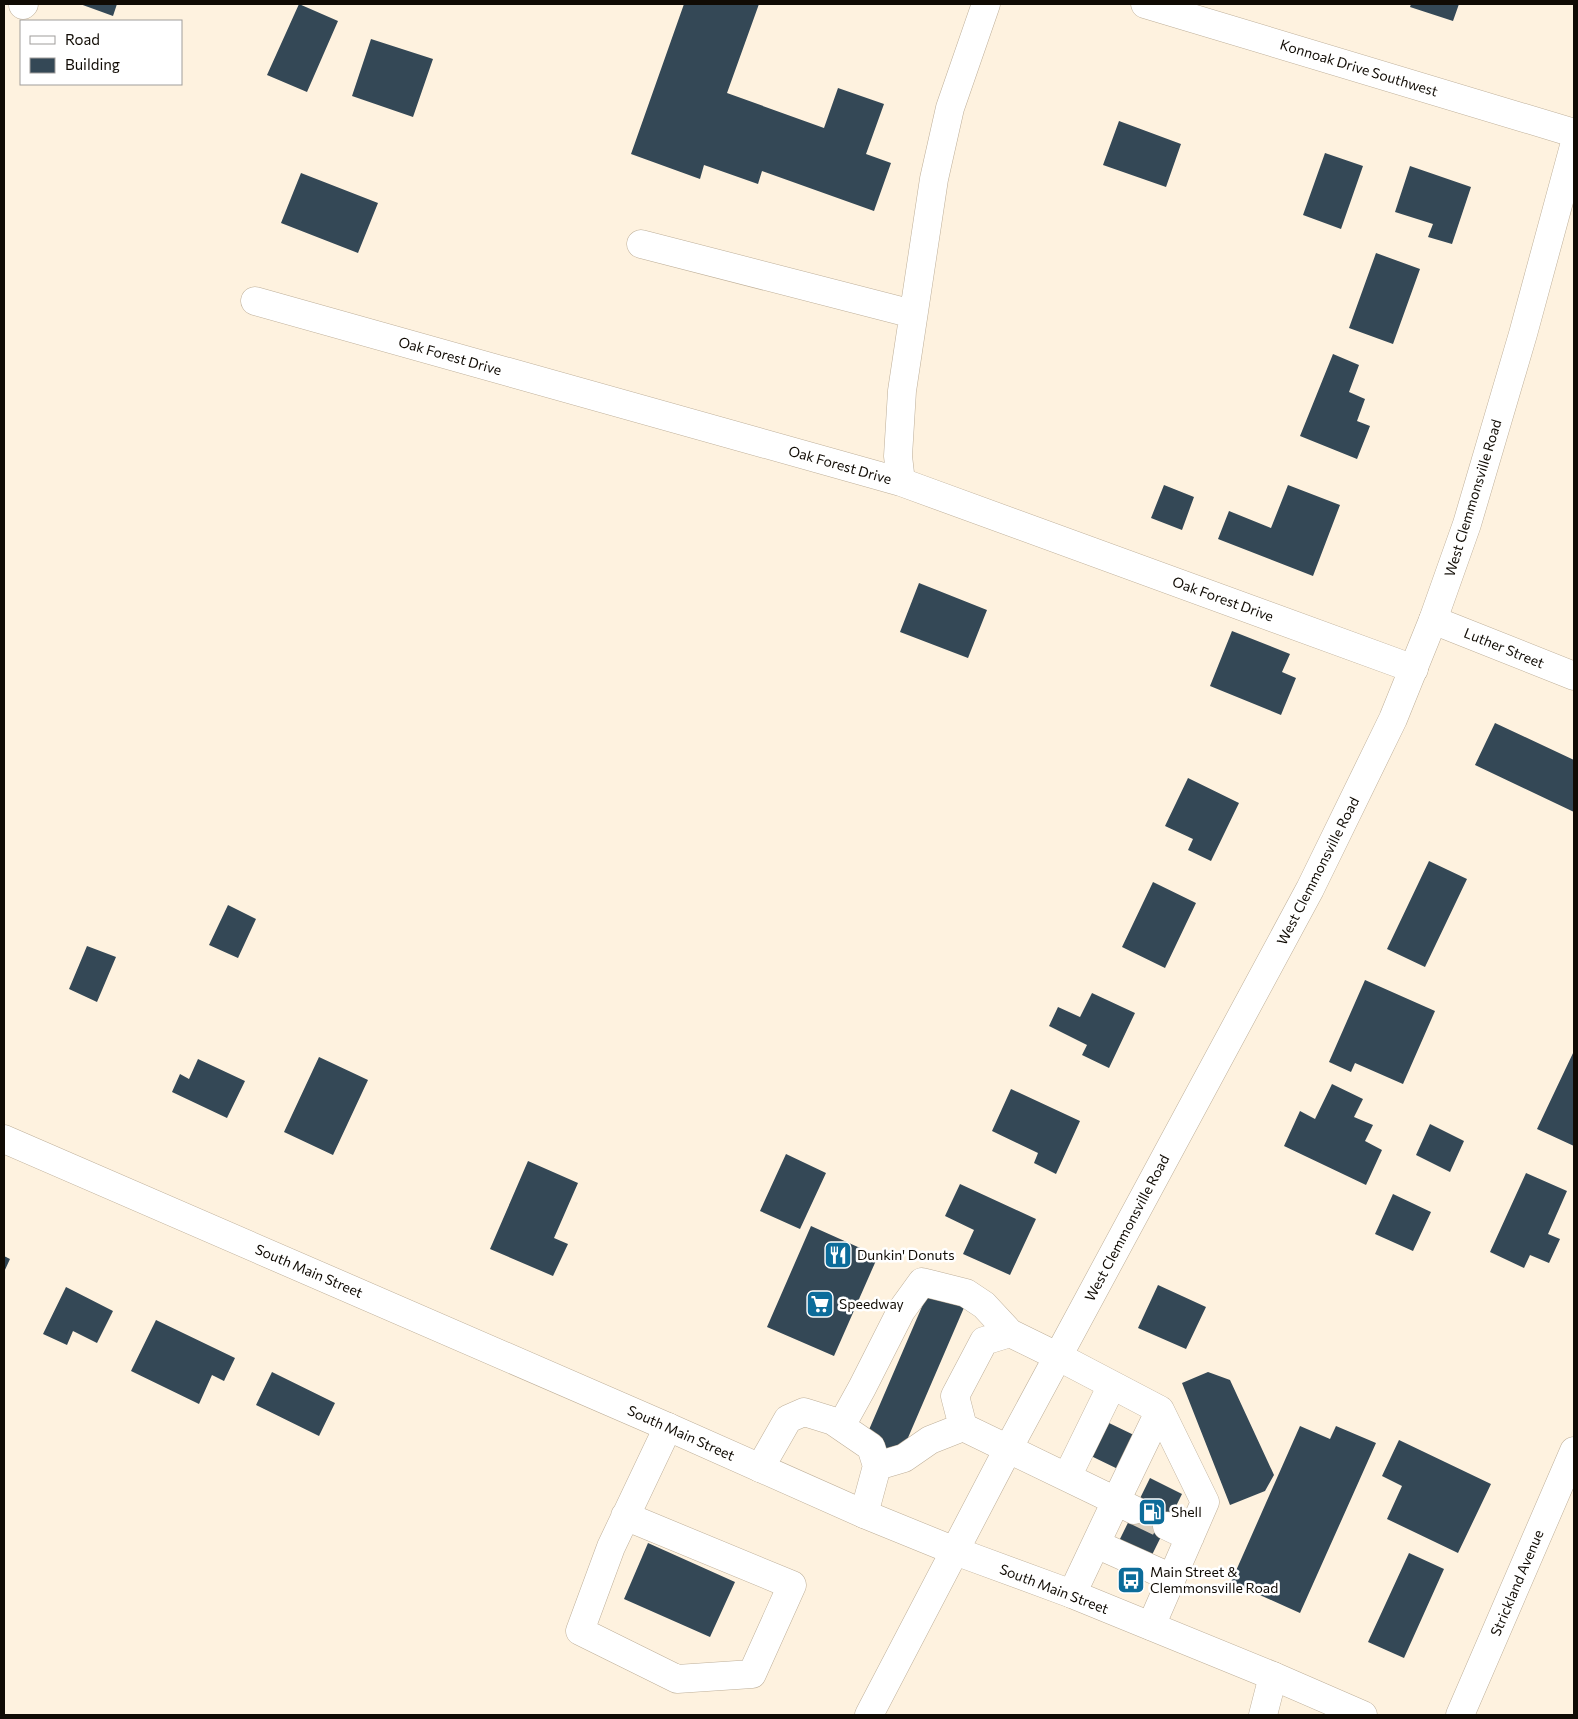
<svg xmlns="http://www.w3.org/2000/svg" width="1578" height="1719" viewBox="0 0 1578 1719" font-family="Commissioner,sans-serif">
<style>
.building{fill:#344856}
.lines{fill:none;stroke-linecap:round;stroke-linejoin:round}
.minor-tunnel{stroke:#dacfbe;stroke-width:28;stroke-dasharray:28 14;stroke-linecap:butt}
.minor-casing{stroke:#beaf99;stroke-width:29}
.major-casing{stroke:#beaf99;stroke-width:29}
.minor{stroke:#fff;stroke-width:28}
.major{stroke:#fff;stroke-width:28}
.labels{text-anchor:middle;stroke-width:5;stroke-linejoin:round;paint-order:stroke}
.street-label{font-size:14px;fill:#100b04;stroke:#fff}
.poi-label{font-size:14px;fill:#100b04;stroke:#fff;text-anchor:start}
</style>
<rect width="100%" height="100%" fill="#fef2df"/>
<path class="building" d="M80,4H117L113,16Z
M299,4L338,21L307,92L267,75Z
M684,4H759L727,93L824,128L838,88L884,104L866,154L891,163L874,211L762,171L758,184L704,165L700,179L631,154Z
M1411,4H1459L1453,21L1410,7Z
M371,39L433,59L413,117L352,96Z
M1119,121L1181,144L1166,187L1103,165Z
M1325,153L1363,166L1341,229L1303,215Z
M1410,166L1471,187L1452,244L1428,237L1433,224L1395,212Z
M301,173L378,203L358,253L281,223Z
M1376,253L1420,269L1393,344L1349,328Z
M1333,354L1359,365L1349,392L1365,399L1357,421L1370,426L1357,459L1300,436Z
M1164,485L1194,497L1182,530L1151,518Z
M1288,485L1340,505L1313,576L1218,539L1229,511L1271,528Z
M919,583L987,610L968,658L900,632Z
M1232,631L1290,654L1282,672L1296,678L1281,715L1210,686Z
M1495,723L1574,760V812L1475,765Z
M1188,778L1239,803L1211,861L1188,850L1193,839L1165,826Z
M1429,861L1467,879L1425,967L1387,949Z
M1153,882L1196,903L1165,968L1122,947Z
M228,905L256,919L238,958L209,945Z
M87,946L116,957L97,1002L69,989Z
M1365,980L1435,1011L1403,1084L1355,1063L1351,1072L1329,1062Z
M1092,993L1135,1013L1109,1068L1082,1055L1087,1045L1049,1026L1058,1007L1080,1017Z
M1574,1051V1146L1537,1129Z
M319,1057L368,1080L333,1155L284,1132Z
M198,1059L245,1081L227,1118L172,1092L180,1074L189,1079Z
M1332,1084L1363,1099L1354,1117L1373,1125L1365,1141L1382,1150L1366,1185L1284,1146L1300,1111L1315,1119Z
M1011,1089L1080,1121L1056,1174L1034,1163L1038,1153L992,1131Z
M1430,1124L1464,1141L1450,1172L1416,1155Z
M786,1154L826,1173L800,1229L760,1211Z
M528,1161L578,1183L554,1238L568,1244L553,1276L490,1249Z
M1526,1173L1567,1191L1548,1234L1560,1239L1549,1263L1530,1255L1524,1268L1490,1252Z
M960,1184L1036,1219L1010,1275L963,1254L974,1230L945,1216Z
M1393,1194L1431,1212L1413,1251L1375,1234Z
M811,1226L878,1256L834,1356L767,1327Z
M4,1256L10,1259L4,1272Z
M1158,1285L1206,1307L1186,1349L1138,1328Z
M66,1287L113,1311L97,1343L73,1331L67,1345L43,1334Z
M930,1288L966,1303L901,1454L865,1439Z
M156,1320L235,1358L224,1381L212,1375L199,1404L131,1371Z
M272,1372L335,1403L319,1436L256,1405Z
M1208,1372L1230,1380L1274,1475L1265,1491L1230,1505L1182,1383Z
M1107,1422L1138,1437L1122,1471L1091,1456Z
M1300,1426L1330,1439L1336,1426L1376,1443L1300,1613L1231,1582Z
M1399,1440L1491,1484L1458,1553L1387,1519L1402,1486L1382,1476Z
M1150,1478L1182,1494L1150,1559L1118,1543Z
M648,1543L735,1582L710,1637L624,1599Z
M1409,1553L1444,1569L1404,1658L1368,1642Z"/>
<g class="lines">
<path class="minor-tunnel" d="M1134,1510L1167,1526"/>
<g class="minor-casing">
<path id="minor" d="M1145,4L1574,133
M23,5L24,4
M641,244L913,314
M255,301L901,482L1414,669
M901,482L898,456L902,391L934,179L950,108L986,4
M1433,620L1574,676
M841,1426L862,1388L901,1311L922,1282L966,1293L984,1305L1010,1333
M877,1466L904,1458L930,1440L963,1427
M760,1468L788,1419L804,1412L833,1421L871,1447L877,1466L864,1514
M1067,1477L1112,1385
M625,1516L792,1585L752,1674L677,1679L580,1631L611,1547L668,1427
M1167,1526L1190,1537
M1096,1544L1172,1578
M1072,1594L1116,1501L1134,1510
M1151,1626L1205,1502L1160,1410L1059,1357L1010,1333L984,1341L955,1396L963,1427L1116,1501L1160,1410
M1263,1715L1273,1676
M1460,1715L1574,1451"/>
</g>
<g class="major-casing">
<path id="major" d="M4,1139L668,1427L864,1514L955,1551L1072,1594L1273,1676L1363,1715
M869,1715L1008,1449L1310,889L1393,719L1433,620L1467,524L1523,334L1574,146"/>
</g>
<use href="#minor" class="minor"/>
<use href="#major" class="major"/>
</g>
<defs>
<g id="restaurant-square" transform="scale(1.4375)"><rect x="-9" y="-9" width="18" height="18" rx="4" fill="#0c6c9a" stroke="#fff"/><path d="M-5-6h1v4h1v-4h1v4h1v-4h1v5L-1.5 .5V6h-2V.5L-5-1ZM5-6V6H3V1.5H1.5Q1.5-4 5-6Z" fill="#fff"/></g>
<g id="supermarket-square" transform="scale(1.4375)"><rect x="-9" y="-9" width="18" height="18" rx="4" fill="#0c6c9a" stroke="#fff"/><path d="M-6-5.5h2.5l.6 2H6L4.5 2H-2.5L-4.4-4H-6ZM-1.5 3.2a1.3 1.3 0 1 0 .1 0ZM3 3.2a1.3 1.3 0 1 0 .1 0Z" fill="#fff"/></g>
<g id="fuel-square" transform="scale(1.4375)"><rect x="-9" y="-9" width="18" height="18" rx="4" fill="#0c6c9a" stroke="#fff"/><path d="M-5.5-6h7V0h2V4h1.3V-2.5L3-4.5l.8-.8L6-3V5H2.5V1h-1V6h-7ZM-4.2-4.7v3.2H.2V-4.7Z" fill="#fff"/></g>
<g id="bus-square" transform="scale(1.4375)"><rect x="-9" y="-9" width="18" height="18" rx="4" fill="#0c6c9a" stroke="#fff"/><path d="M-5-6H5V4H4V6H2V4H-2V6H-4V4H-5ZM-3.5-4V0h7V-4ZM-3.5 1.2v1.5H-2V1.2ZM2 1.2v1.5H3.5V1.2Z" fill="#fff"/></g>
</defs>
<g fill-rule="evenodd">
<use href="#restaurant-square" x="838" y="1255"/>
<use href="#supermarket-square" x="820" y="1304"/>
<use href="#fuel-square" x="1152" y="1512"/>
<use href="#bus-square" x="1131" y="1580"/>
</g>
<g class="labels">
<g class="street-label">
<text transform="translate(1359 68) rotate(17)" y="5">Konnoak Drive Southwest</text>
<text transform="translate(450 356) rotate(16)" y="5">Oak Forest Drive</text>
<text transform="translate(840 465) rotate(16)" y="5">Oak Forest Drive</text>
<text transform="translate(1473 498) rotate(-73)" y="5">West Clemmonsville Road</text>
<text transform="translate(1223 599) rotate(20)" y="5">Oak Forest Drive</text>
<text transform="translate(1504 648) rotate(22)" y="5">Luther Street</text>
<text transform="translate(1318 871) rotate(-63)" y="5">West Clemmonsville Road</text>
<text transform="translate(1127 1228) rotate(-62)" y="5">West Clemmonsville Road</text>
<text transform="translate(309 1271) rotate(23)" y="5">South Main Street</text>
<text transform="translate(681 1433) rotate(24)" y="5">South Main Street</text>
<text transform="translate(1517 1583) rotate(-67)" y="5">Strickland Avenue</text>
<text transform="translate(1054 1589) rotate(21)" y="5">South Main Street</text>
</g>
<g class="poi-label">
<text x="857" y="1260">Dunkin' Donuts</text>
<text x="839" y="1309">Speedway</text>
<text x="1171" y="1517">Shell</text>
<text x="1150" y="1577">Main Street &amp;<tspan x="1150" dy="16">Clemmonsville Road</tspan></text>
</g>
</g>
<rect width="1578" height="1719" fill="none" stroke="#100b04" stroke-width="10"/>
<rect x="20" y="20" width="162" height="65" fill="#ffffff" stroke="#9f9d9b"/>
<rect x="30" y="36" width="25" height="8" fill="#ffffff" stroke="#9f9d9b"/>
<text x="65" y="45" font-size="15" fill="#100b04">Road</text>
<rect x="30" y="58" width="25" height="15" fill="#344856" stroke="#9f9d9b"/>
<text x="65" y="70" font-size="15" fill="#100b04">Building</text>
</svg>
